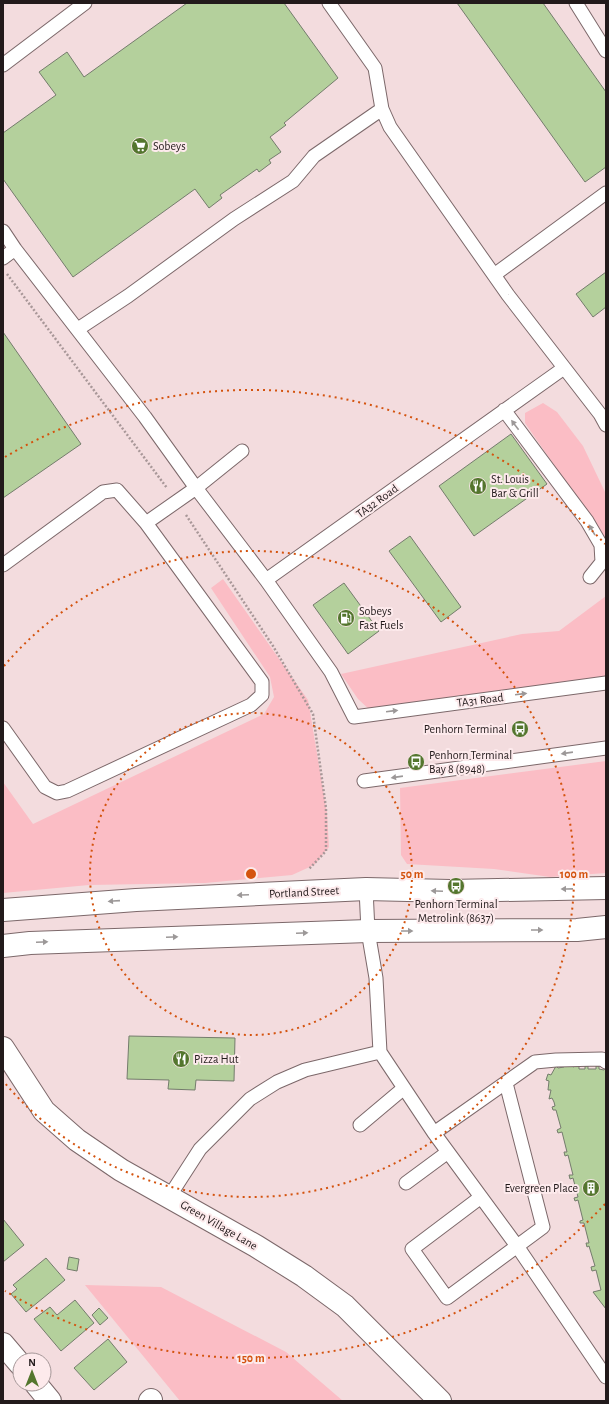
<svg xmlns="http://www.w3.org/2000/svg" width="609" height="1404" viewBox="0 0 609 1404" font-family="'Alegreya Sans',sans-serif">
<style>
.green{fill:#fbbdc5}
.building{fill:#b4d09c;stroke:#747c6c}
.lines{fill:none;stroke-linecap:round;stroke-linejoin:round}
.lane-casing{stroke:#7c686a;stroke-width:15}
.street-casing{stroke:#7c686a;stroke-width:24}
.secondary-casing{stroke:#7c686a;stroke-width:24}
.path{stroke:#a89798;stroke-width:2.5;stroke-dasharray:2 2;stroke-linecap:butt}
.lane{stroke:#fff;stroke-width:13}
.street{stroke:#fff;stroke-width:22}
.secondary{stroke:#fff;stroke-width:22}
.oneway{fill:#9c9898}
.ring{fill:none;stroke:#d4530e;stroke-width:2;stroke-dasharray:2 4}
.labels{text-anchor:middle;stroke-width:4;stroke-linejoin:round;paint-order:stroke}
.poi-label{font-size:12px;fill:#221a1b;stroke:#fdeaec;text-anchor:start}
.street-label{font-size:12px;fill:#221a1b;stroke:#fdeaec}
.centre{fill:#d4530e;stroke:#fdeaec;stroke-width:2}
.ring-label{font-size:12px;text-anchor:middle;font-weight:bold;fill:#d4530e;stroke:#fdeaec;stroke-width:4;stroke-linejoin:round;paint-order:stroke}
</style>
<rect width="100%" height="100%" fill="#f3dcde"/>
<path class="green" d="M543,403L557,412L583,446L606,494V540L525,423V413Z
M223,579L308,700L327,813L329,847L314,865L292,875L205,883L89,885L3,893V782L33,824L264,714L274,697L270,677L211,588Z
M606,596V683L372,712L358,699L341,674L522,634L559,631Z
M606,761V873L550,877L494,869L407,864L401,855L400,788Z
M85,1285L161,1287L286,1352L343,1401H180Z"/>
<path class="building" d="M187,3H284L338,78L284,123L286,125L270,137L281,152L269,160L271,163L259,172L257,169L220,195L222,198L209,208L195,189L73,277L3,179V133L56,95L39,72L67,52L84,77Z
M457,3H543L606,92V167L585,182Z
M606,272V307L593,317L576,294Z
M3,332L81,444L3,498Z
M511,434L547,484L474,536L439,486Z
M410,536L461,607L441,622L389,551Z
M344,583L379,631L348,654L313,605Z
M129,1036L235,1038L234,1081L196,1080L195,1090L168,1089L169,1080L127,1079Z
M566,1065H571L573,1067L579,1065V1069H585V1066H588V1069H596V1066H599V1069L604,1070L606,1067V1309L593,1292L601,1290L596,1270L592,1271L591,1267L595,1266L589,1246L587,1247L586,1243H589L584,1223H580V1221L583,1220L578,1200L575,1201L574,1198L578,1197L573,1178L570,1179L569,1175H573L568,1155L565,1156L564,1152H567L562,1132L558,1133L557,1130L561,1128L556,1110H553L552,1107L555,1106L554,1102L552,1098L549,1099L551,1090H548L549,1081L546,1080L548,1074L551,1075L556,1066L558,1068L564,1067Z
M3,1219L24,1245L3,1262Z
M69,1257L79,1259L77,1271L67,1269Z
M46,1258L65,1280L26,1312L11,1294L17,1289L13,1285Z
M75,1300L94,1323L61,1351L34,1319L50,1307L57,1315Z
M99,1308L108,1318L100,1325L92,1315Z
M108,1339L127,1362L94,1390L74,1368Z"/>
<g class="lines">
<g class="lane-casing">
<path id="lane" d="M329,3L375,68L382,109L390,127L508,295L600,414L606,425
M576,3L606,51
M3,65L85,3
M3,231L15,249
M3,258L15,249L145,417L196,488L242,451
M494,275L606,193
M78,329L128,296L234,219L293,181L314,156L382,109
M504,410L587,521L601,545L602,562L590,577
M3,565L103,492L117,490L146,523L196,488L266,580L331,672L354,717L606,683
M266,580L564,368
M3,728L45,787L57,793L67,791L251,705L262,695V682L146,523
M364,781L606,748
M366,889L368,931L376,978L380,1052L434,1133L517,1246L606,1377
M360,1125L404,1088
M434,1133L535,1062L556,1060L602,1059L606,1062
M406,1183L448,1152
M169,1197L200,1149L250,1099L277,1082L305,1070L380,1052
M481,1197L412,1249L447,1298L543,1227L506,1083"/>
</g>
<g class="street-casing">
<path id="street" d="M3,1048L44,1111L77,1140L121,1170L256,1246L304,1276L345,1306L440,1401
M3,1344L20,1364
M36,1384L50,1401
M150,1401L151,1400"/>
</g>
<g class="secondary-casing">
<path id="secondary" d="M3,910L136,900L366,889L450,891L606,888
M3,946L30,943L368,931L577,930L606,927"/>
</g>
<path class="path" d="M7,274L167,488
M186,515L273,646L313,714L326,808V851L309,869"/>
<use href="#lane" class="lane"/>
<use href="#street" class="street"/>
<use href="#secondary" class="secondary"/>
</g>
<defs><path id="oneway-solid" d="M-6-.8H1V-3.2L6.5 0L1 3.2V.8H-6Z"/></defs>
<g class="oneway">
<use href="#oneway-solid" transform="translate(515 425) rotate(-127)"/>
<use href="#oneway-solid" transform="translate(592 530) rotate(-120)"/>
<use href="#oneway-solid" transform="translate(521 694) rotate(-7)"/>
<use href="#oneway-solid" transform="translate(392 711) rotate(-7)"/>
<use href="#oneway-solid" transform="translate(567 753) rotate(172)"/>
<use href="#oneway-solid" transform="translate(397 777) rotate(172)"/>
<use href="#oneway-solid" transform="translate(567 889) rotate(179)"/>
<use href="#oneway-solid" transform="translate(437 891) rotate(-178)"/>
<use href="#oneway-solid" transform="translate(243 895) rotate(177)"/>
<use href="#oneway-solid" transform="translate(114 901) rotate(176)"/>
<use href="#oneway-solid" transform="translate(537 930)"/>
<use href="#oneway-solid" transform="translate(407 931)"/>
<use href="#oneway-solid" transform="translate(302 933) rotate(-2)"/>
<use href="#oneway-solid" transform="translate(172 937) rotate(-2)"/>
<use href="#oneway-solid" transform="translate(42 942) rotate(-2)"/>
</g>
<g class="ring">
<circle cx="251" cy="874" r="161"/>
<path d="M4 666A323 323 0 1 1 4 1082"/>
<path d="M605 1204A484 484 0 0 1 5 1291M5 457A484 484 0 0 1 605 544"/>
</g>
<defs>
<g id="supermarket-disc" transform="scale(0.9)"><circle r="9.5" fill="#54762e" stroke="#fdeaec"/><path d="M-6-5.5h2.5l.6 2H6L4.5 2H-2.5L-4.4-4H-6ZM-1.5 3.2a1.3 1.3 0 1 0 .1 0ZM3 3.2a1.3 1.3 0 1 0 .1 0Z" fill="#fff"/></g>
<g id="restaurant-disc" transform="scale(0.9)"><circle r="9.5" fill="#54762e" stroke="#fdeaec"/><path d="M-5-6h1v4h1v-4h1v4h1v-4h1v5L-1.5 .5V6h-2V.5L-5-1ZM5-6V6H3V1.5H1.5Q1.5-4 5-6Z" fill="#fff"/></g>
<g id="fuel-disc" transform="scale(0.9)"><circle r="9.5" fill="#54762e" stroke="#fdeaec"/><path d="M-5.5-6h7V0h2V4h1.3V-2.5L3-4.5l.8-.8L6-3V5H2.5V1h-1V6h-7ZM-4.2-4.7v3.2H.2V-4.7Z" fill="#fff"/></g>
<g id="bus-disc" transform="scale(0.9)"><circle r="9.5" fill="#54762e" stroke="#fdeaec"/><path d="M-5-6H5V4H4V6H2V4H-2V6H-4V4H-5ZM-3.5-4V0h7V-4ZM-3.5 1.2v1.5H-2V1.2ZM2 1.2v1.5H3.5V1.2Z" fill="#fff"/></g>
<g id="building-disc" transform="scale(0.9)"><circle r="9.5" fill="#54762e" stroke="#fdeaec"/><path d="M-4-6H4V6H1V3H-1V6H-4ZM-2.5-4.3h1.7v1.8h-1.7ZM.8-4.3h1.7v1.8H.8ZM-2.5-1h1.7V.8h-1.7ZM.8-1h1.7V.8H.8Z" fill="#fff"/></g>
</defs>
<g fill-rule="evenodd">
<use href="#supermarket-disc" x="140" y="146"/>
<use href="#restaurant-disc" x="478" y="486"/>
<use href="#fuel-disc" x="346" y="618"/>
<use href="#bus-disc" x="520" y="729"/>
<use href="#bus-disc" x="416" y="762"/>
<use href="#bus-disc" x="456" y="886"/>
<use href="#restaurant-disc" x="181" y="1059"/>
<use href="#building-disc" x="591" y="1188"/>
</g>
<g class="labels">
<g class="poi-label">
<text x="153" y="150">Sobeys</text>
<text x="491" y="483">St. Louis<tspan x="491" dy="14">Bar &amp; Grill</tspan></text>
<text x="359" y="615">Sobeys<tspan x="359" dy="14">Fast Fuels</tspan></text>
<text x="507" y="733" text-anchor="end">Penhorn Terminal</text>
<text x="429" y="759">Penhorn Terminal<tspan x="429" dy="14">Bay 8 (8948)</tspan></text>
<text x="456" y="908" text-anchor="middle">Penhorn Terminal<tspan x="456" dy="14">Metrolink (8637)</tspan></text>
<text x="194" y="1063">Pizza Hut</text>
<text x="578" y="1192" text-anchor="end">Evergreen Place</text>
</g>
<g class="street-label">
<text transform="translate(377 501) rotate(-36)" y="4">TA32 Road</text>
<text transform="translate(480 700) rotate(-7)" y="4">TA31 Road</text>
<text transform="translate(304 892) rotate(-3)" y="4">Portland Street</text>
<text transform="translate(219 1225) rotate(30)" y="4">Green Village Lane</text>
</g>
</g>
<circle cx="251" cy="874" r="6" class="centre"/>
<g class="ring-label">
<text x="412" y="878">50 m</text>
<text x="574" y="878">100 m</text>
<text x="251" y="1362">150 m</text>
</g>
<rect width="609" height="1404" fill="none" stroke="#221a1b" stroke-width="8"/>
<g transform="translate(32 1372)"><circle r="19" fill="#fdeaec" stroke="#a59798"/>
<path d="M0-3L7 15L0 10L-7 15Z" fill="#54762e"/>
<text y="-6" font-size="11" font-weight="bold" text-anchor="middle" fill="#221a1b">N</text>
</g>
</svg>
